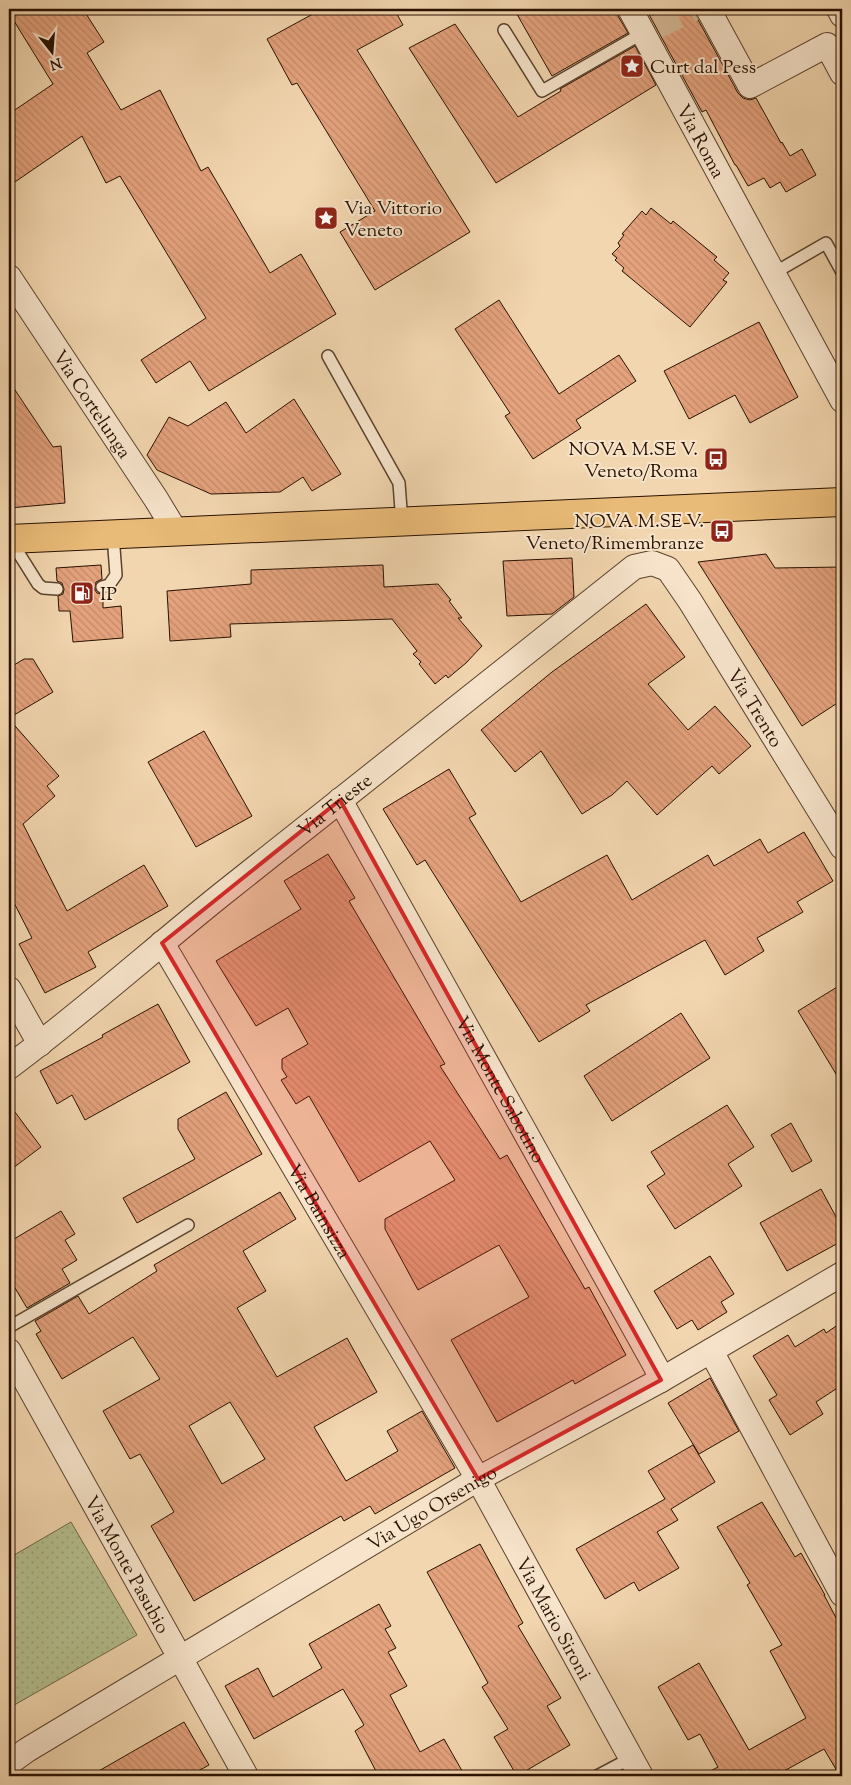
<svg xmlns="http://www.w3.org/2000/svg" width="851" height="1785" viewBox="0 0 851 1785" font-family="'Sorts Mill Goudy',serif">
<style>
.park{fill:url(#park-dots);stroke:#6e6848}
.building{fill:url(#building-back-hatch);stroke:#281100;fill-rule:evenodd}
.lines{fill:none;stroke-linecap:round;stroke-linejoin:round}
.street-tunnel{stroke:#d4b895;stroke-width:24;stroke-dasharray:24 12;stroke-linecap:butt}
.lane-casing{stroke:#5a422c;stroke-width:14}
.street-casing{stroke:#5a422c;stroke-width:26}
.primary-casing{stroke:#281100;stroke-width:30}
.lane{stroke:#f7e4cb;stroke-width:11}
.street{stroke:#f7e4cb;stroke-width:24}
.primary{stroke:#e9bb78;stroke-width:28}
.marked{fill:#d62828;fill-opacity:0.2;stroke:#d62828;stroke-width:4;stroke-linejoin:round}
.labels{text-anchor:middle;stroke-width:4;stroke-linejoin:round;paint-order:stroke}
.poi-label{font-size:19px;fill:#281100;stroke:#f7e4cb;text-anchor:start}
.street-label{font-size:19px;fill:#281100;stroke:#f7e4cb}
</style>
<defs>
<pattern id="park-dots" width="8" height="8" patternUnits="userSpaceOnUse" patternTransform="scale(1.25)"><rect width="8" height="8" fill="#b5bf8f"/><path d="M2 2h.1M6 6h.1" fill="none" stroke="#9ca37a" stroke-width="1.8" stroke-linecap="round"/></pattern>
<pattern id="building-back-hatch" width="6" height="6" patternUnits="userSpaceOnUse" patternTransform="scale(1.25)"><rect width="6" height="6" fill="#e4a27d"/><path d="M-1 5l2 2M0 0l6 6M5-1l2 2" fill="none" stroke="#c48a6a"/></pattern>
</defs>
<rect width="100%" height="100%" fill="#f2d6af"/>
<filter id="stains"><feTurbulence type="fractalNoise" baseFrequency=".004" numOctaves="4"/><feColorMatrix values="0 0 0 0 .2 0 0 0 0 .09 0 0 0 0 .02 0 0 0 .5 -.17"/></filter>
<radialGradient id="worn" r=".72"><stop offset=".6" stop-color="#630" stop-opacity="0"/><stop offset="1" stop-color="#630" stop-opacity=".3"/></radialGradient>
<path class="park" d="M71,1522L137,1635L9,1708V1558Z"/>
<path class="building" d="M9,9H83L104,42L87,53L121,110L160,90L201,171L208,167L270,273L301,254L336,314L209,391L190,361L156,383L141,360L206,318L120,176L106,183L82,136L9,186V114L53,84L9,13Z
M322,9H394L403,25L357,50L470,232L375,290L340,232L375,211L297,83L292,85L267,39Z
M514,9H616L618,16L628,33L552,76Z
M646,9H694L696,16L738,93L743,98L750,100L756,98L781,143L782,142L790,156L802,149L816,175L786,192L780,182L770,188L764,178L748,186L736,165H735L706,110L702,112Z
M455,24L518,117L561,91L560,89L635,46L656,85L496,183L409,48Z
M651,208L671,224L673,221L717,257L714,260L729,273L723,280L727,282L690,327L622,271L624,268L615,260L617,258L612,254L620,246L618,243L624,235L622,234L642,211L646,215Z
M499,300L559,394L619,355L636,381L576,420L581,428L533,459L505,416L510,413L455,329Z
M759,322L798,397L750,423L735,395L689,419L664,371Z
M9,381L53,447L61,446L65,503L9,508Z
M294,399L341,474L312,491L303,477L280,492L211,494L157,470L147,455L169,417L188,426L226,402L246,433Z
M766,554L775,568L842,567V700L802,726L698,562Z
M572,558L574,597L552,614L507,616L503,561Z
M101,565L102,579L96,582L95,590L97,593L103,594V608L121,606L123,638L73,642L70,611H59L58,596L63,594L64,589L62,583L57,581L56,568Z
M383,565L384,587L438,584L451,600L449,601L462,618H458L482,646L466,663L448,678L446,675L435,684L419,664L421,662L413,654L417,651L392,619L230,624L231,637L170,641L167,591L251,584V570Z
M646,604L685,657L648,684L688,730L715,706L751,746L719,774L712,766L657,815L627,781L612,795L582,814L541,751L515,772L481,730L552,672Z
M24,659H33L53,692L9,718V668Z
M9,719L59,776L47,786L55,796L23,824L67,911L144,865L168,906L88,952L96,967L45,993L19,944L32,938L9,893Z
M204,731L252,816L196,847L148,762Z
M449,769L476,814L469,818L521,902L607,855L632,900L708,855L714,866L760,839L768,853L804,832L833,881L797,902L803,912L757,938L764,951L725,975L705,940L586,1005L590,1011L539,1042L425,860L417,865L383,809Z
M328,854L355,898L349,901L445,1064L440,1066L500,1159L507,1155L585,1289L589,1287L626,1355L575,1384L573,1380L497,1422L451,1340L529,1297L499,1245L418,1290L385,1229V1219L455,1180L430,1141L359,1182L309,1096L296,1104L281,1080L287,1077L282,1069V1059L308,1044L288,1008L256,1026L216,961L301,909L284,881Z
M842,984V1084L798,1011Z
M158,1004L190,1062L85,1120L72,1095L57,1104L40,1071L103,1037L102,1035Z
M681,1013L710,1058L612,1121L584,1076Z
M226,1092L262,1154L137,1223L123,1198L195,1159L178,1129V1119Z
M9,1104L41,1147L9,1171Z
M727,1105L754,1147L728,1164L742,1186L675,1229L647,1186L665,1174L651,1152Z
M791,1123L812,1161L792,1172L771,1135Z
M821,1189L842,1228V1241L787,1271L760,1223Z
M280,1192L296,1219L243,1251L266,1291L237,1308L277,1377L347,1338L377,1392L314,1427L346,1481L398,1451L387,1431L422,1411L455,1468L375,1514L370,1506L344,1521L341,1516L194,1601L151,1526L174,1512L140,1454L130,1459L103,1411L160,1379L133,1337L62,1379L36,1334L41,1331L35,1321L78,1296L89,1314L157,1271L154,1265ZM230,1402L265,1459L222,1484L189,1426Z
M61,1211L75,1234L65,1240L77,1260L62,1269L70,1283L27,1308L9,1278V1242Z
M710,1256L734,1294L721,1302L727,1312L698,1330L692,1320L677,1329L654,1291Z
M842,1322V1385L816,1402L823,1414L790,1435L769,1400L777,1395L753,1356L788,1335L795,1347L824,1329L826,1333Z
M710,1378L739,1431L699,1454L668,1403Z
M693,1445L715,1482L671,1509L678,1520L657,1532L679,1568L639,1591L634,1582L605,1599L576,1549L665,1499L648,1471Z
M762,1502L795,1557L801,1553L825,1595H824L842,1629V1776H840L824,1749L775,1776H701L718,1767L700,1734L688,1740L658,1687L699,1663L749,1750L806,1718L770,1651L782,1645L747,1585L750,1583L717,1527Z
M480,1544L523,1623L518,1626L561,1698L547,1706L570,1745L517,1776L494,1737L508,1729L482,1687L488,1683L427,1572Z
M379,1604L391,1626L385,1629L396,1648L388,1652L407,1686L390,1695L420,1752L444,1739L465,1776H375L378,1775L355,1731L364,1725L343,1689L254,1739L225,1686L258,1668L273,1697L322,1668L309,1644Z
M184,1722L209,1765L189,1776H90Z"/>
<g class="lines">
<path class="street-tunnel" d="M657,27L693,9"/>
<g class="lane-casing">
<path id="lane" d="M504,30L542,91L643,33
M774,273L826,243L842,272
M328,356L399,483L402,523
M11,541L38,584L43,588L57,589
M102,587L109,585L116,575L113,535
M9,1327L188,1225
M597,1776L631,1758"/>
</g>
<g class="street-casing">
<g id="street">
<path id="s1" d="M630,9L842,400"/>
<path d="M708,9L750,86L827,45L842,73"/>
<path d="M839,9L842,15"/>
<path id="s2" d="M9,277L156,499L176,532"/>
<path id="s3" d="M340,800L656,1367L661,1380"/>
<path id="s4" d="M162,943L478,1479L641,1776"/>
<path d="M9,989L40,1044"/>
<path id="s5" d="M9,1067C82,1013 150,952 221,895C358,785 496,676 634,567L652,563L668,569L690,601L842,847"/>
<path id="s6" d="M9,1351L246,1776"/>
<path d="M711,1351L842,1594"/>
<path id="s7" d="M9,1763L27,1750L478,1479L661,1380L842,1274"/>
</g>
</g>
<g class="primary-casing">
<path id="primary" d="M9,539L842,502"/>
</g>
<use href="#lane" class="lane"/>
<use href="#street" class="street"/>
<use href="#primary" class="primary"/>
</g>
<path class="marked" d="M340,800L661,1380L478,1479L162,943Z"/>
<defs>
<g id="sight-square" transform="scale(1.25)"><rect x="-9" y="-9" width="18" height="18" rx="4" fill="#8f2418" stroke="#f7e4cb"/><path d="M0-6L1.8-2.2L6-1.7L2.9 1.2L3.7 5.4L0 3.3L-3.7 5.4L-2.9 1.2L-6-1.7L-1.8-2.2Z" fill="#fff"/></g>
<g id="bus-square" transform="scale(1.25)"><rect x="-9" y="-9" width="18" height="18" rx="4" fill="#8f2418" stroke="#f7e4cb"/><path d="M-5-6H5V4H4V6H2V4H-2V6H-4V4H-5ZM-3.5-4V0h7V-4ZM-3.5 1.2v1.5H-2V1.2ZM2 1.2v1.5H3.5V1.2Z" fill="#fff"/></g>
<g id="fuel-square" transform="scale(1.25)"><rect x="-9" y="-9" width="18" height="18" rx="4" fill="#8f2418" stroke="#f7e4cb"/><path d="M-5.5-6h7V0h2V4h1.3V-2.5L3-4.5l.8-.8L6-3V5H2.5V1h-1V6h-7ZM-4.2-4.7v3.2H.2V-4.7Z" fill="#fff"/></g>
</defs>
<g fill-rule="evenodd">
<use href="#sight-square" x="632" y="66"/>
<use href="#sight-square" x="326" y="218"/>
<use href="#bus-square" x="716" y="459"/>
<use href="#bus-square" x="722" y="531"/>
<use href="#fuel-square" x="82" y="593"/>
</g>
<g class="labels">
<g class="poi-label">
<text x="650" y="73">Curt dal Pess</text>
<text x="344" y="214">Via Vittorio<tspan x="344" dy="22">Veneto</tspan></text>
<text x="698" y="455" text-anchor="end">NOVA M.SE V.<tspan x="698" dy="22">Veneto/Roma</tspan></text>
<text x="704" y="527" text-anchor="end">NOVA M.SE V.<tspan x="704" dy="22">Veneto/Rimembranze</tspan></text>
<text x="100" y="600">IP</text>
</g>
<g class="street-label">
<text dy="7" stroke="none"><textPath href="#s1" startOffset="150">Via Roma</textPath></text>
<text dy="7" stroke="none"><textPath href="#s2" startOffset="152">Via Cortelunga</textPath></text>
<text dy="7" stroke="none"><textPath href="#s5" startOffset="1000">Via Trento</textPath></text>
<text dy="7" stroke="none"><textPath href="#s5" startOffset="418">Via Trieste</textPath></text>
<text dy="7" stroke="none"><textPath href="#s3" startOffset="331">Via Monte Sabotino</textPath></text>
<text dy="7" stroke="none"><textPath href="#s4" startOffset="311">Via Bainsizza</textPath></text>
<text dy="7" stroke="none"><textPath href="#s7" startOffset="494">Via Ugo Orsenigo</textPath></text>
<text dy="7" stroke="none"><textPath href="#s6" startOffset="244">Via Monte Pasubio</textPath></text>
<text dy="7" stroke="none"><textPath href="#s4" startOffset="781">Via Mario Sironi</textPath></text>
</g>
</g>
<rect width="851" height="1785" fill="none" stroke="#f2d6af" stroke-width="30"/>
<rect x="10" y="10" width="831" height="1765" fill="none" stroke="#281100" stroke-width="2.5"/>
<rect x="15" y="15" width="821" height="1755" fill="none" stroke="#281100"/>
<g transform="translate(52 52) rotate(163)" stroke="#f7e4cb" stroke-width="4" paint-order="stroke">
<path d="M0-4L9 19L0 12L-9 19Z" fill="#281100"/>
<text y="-8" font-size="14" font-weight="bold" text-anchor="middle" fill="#281100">N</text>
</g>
<rect width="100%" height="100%" filter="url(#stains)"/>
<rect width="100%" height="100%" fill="url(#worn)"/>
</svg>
